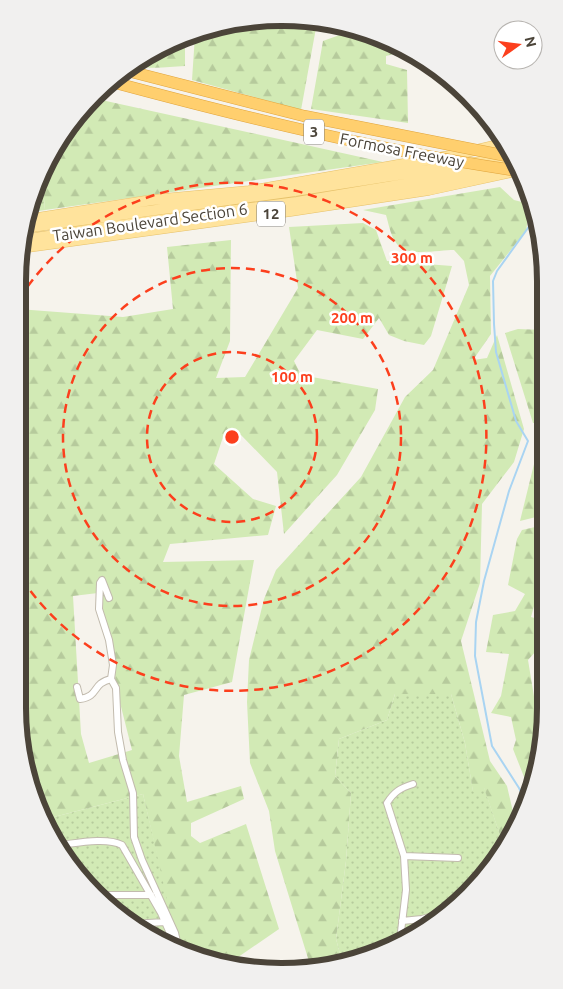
<svg xmlns="http://www.w3.org/2000/svg" width="563" height="989" viewBox="0 0 563 989" font-family="Ubuntu,sans-serif">
<style>
.green{fill:url(#green-dots)}
.forest{fill:url(#forest-firs);fill-rule:evenodd}
.lines{fill:none;stroke-linecap:round;stroke-linejoin:round}
.stream{stroke:#a9d4f2;stroke-width:2}
.street-casing{stroke:#c2bbae;stroke-width:8}
.primary-casing{stroke:#e6c16a;stroke-width:11}
.street{stroke:#fff;stroke-width:6}
.primary{stroke:#ffe39c;stroke-width:10}
.highway-bridge-casing{stroke:#e0a43c;stroke-width:12;stroke-linecap:butt}
.highway-bridge{stroke:#ffcf6e;stroke-width:11}
.ring{fill:none;stroke:#fc3f1d;stroke-width:2.5;stroke-dasharray:9 6}
.labels{text-anchor:middle;stroke-width:5;stroke-linejoin:round;paint-order:stroke}
.shield{fill:#fff;stroke:#817c74;stroke-width:1}
.shield-label{font-size:15px;font-weight:bold;fill:#4b4439}
.street-label{font-size:16px;fill:#4b4439;stroke:#fff}
.rim{fill:none;stroke:#4b4439;stroke-width:6}
.centre{fill:#fc3f1d;stroke:#fff;stroke-width:2.5}
.ring-label{font-size:15px;text-anchor:middle;font-weight:bold;fill:#fc3f1d;stroke:#fff;stroke-width:5;stroke-linejoin:round;paint-order:stroke}
</style>
<defs>
<pattern id="green-dots" width="8" height="8" patternUnits="userSpaceOnUse" patternTransform="scale(1.25)"><rect width="8" height="8" fill="#d2eab5"/><path d="M2 2h.1M6 6h.1" fill="none" stroke="#b6ca9c" stroke-width="1.8" stroke-linecap="round"/></pattern>
<pattern id="forest-firs" width="22" height="20" patternUnits="userSpaceOnUse" patternTransform="scale(1.25)"><rect width="22" height="20" fill="#d2eab5"/><path d="M5 1l3.5 6h-7zM16 11l3.5 6h-7z" fill="#b6ca9c"/></pattern>
</defs>
<rect width="100%" height="100%" fill="#f6f3ec"/>
<path class="green" d="M42,176L45,210L27,213Z
M395,694H451L465,743L473,791L484,787L504,847L455,906L382,952L342,961L336,939L346,861L351,793L335,776L339,739L387,720Z
M143,794L178,941V947L135,927L72,868L46,819Z"/>
<path class="forest" d="M303,21L302,26L316,28L301,110L192,80L195,35L213,26Z
M345,30L415,54L405,51L386,56V64L407,70L408,123L311,109L323,41L345,33Z
M185,40V66C166,67 152,70 134,65Z
M97,99L383,162L45,210L42,176L53,149Z
M500,187L514,200L530,204L526,231L490,276L491,334L473,360L487,358L497,335L524,429L514,462L482,504L480,583L461,641L490,761L507,786L516,825L510,840L504,847L484,788L473,792L465,743L451,694H395L387,720L339,739L335,776L351,793L346,861L336,939L342,961L311,968L275,851L269,811L250,763L247,702L249,660L264,599L276,570L361,477L405,397L433,370L469,285L464,261L454,250C441,250 410,256 400,247C391,240 389,225 386,215L363,210Z
M363,223L376,230L387,261L452,266L431,336L424,345L404,341L389,335L379,318L363,339L317,330L294,361L301,375L378,389L375,410L337,475L284,534L277,472L241,435L223,437L214,464L253,499L276,506L268,535L170,544L163,562L254,560L232,682L184,695L179,756L187,802L241,786L244,799L191,823V836L200,843L246,824L279,929L228,964L213,962L178,947L143,794L46,819L31,792L18,707V309L123,317L173,309L167,247L231,240L230,341L216,378L245,377L298,288L289,227ZM98,593L108,630L117,691L132,750L89,763L81,734L73,596Z
M518,329L544,330V423H533L505,333Z
M544,459V515L520,521L535,460Z
M544,525V590L538,592L531,617L545,621V641L528,660L542,745L536,776L530,792L513,749L516,740L511,717L491,713L501,696L509,654L486,652L493,615L515,611L525,594L508,585L517,539L522,530Z"/>
<g class="lines">
<path class="stream" d="M524,805V798L519,788L492,746L475,656L476,622L484,581L509,491L528,441L516,421L496,352L494,324L493,281L497,271L533,221L535,211"/>
<g class="street-casing">
<path id="street" d="M109,598L102,580L100,583L99,609L109,640L113,665L111,679L116,688L118,732L123,760L133,793L134,837L142,860L175,933L178,946
M77,687L80,699C100,696 91,684 111,679
M60,845C77,843 107,837 122,845L161,913L169,931L170,943
M404,856L458,858
M101,895H151
M402,921L422,919L444,913
M131,924L165,922
M400,940L406,890L404,856L387,803C394,792 400,788 413,784"/>
</g>
<g class="primary-casing">
<path id="primary" d="M25,220L152,200L249,191L455,155L505,143
M24,228L295,191L486,161L505,156
M22,240L114,226L297,202L489,170L515,163
M21,248L291,211L429,190L516,171"/>
</g>
<use href="#street" class="street"/>
<use href="#primary" class="primary"/>
<g class="highway-bridge-casing">
<path id="highway-bridge" d="M124,70L304,116L512,157
M112,82C246,118 381,151 519,171"/>
</g>
<use href="#highway-bridge" class="highway-bridge"/>
</g>
<g class="ring">
<circle cx="232" cy="437" r="85"/>
<circle cx="232" cy="437" r="169"/>
<path d="M19 299A254 254 0 1 1 18 573"/>
</g>
<g class="labels">
<g class="shield">
<rect x="304" y="119.5" width="20" height="25" rx="4"/>
<rect x="257" y="201.5" width="28" height="25" rx="4"/>
</g>
<g class="shield-label">
<text x="314" y="137">3</text>
<text x="271" y="219">12</text>
</g>
<g class="street-label">
<text transform="translate(402 150) rotate(11)" y="6">Formosa Freeway</text>
<text transform="translate(150 222) rotate(-8)" y="6">Taiwan Boulevard Section 6</text>
</g>
</g>
<path d="M0 0H563V989H0ZM281 26H282A255 255 0 0 1 537 281V708A255 255 0 0 1 282 963H281A255 255 0 0 1 26 708V281A255 255 0 0 1 281 26Z" fill="#f1f0ef" fill-rule="evenodd"/>
<path class="rim" d="M281 26H282A255 255 0 0 1 537 281V708A255 255 0 0 1 282 963H281A255 255 0 0 1 26 708V281A255 255 0 0 1 281 26Z"/>
<circle cx="232" cy="437" r="8" class="centre"/>
<g class="ring-label">
<text x="412" y="263">300 m</text>
<text x="352" y="323">200 m</text>
<text x="292" y="382">100 m</text>
</g>
<g transform="translate(518 45) rotate(76)"><circle r="24" fill="#ffffff" stroke="#b7b4b0"/>
<path d="M0-4L9 19L0 12L-9 19Z" fill="#fc3f1d"/>
<text y="-8" font-size="14" font-weight="bold" text-anchor="middle" fill="#4b4439">N</text>
</g>
</svg>
